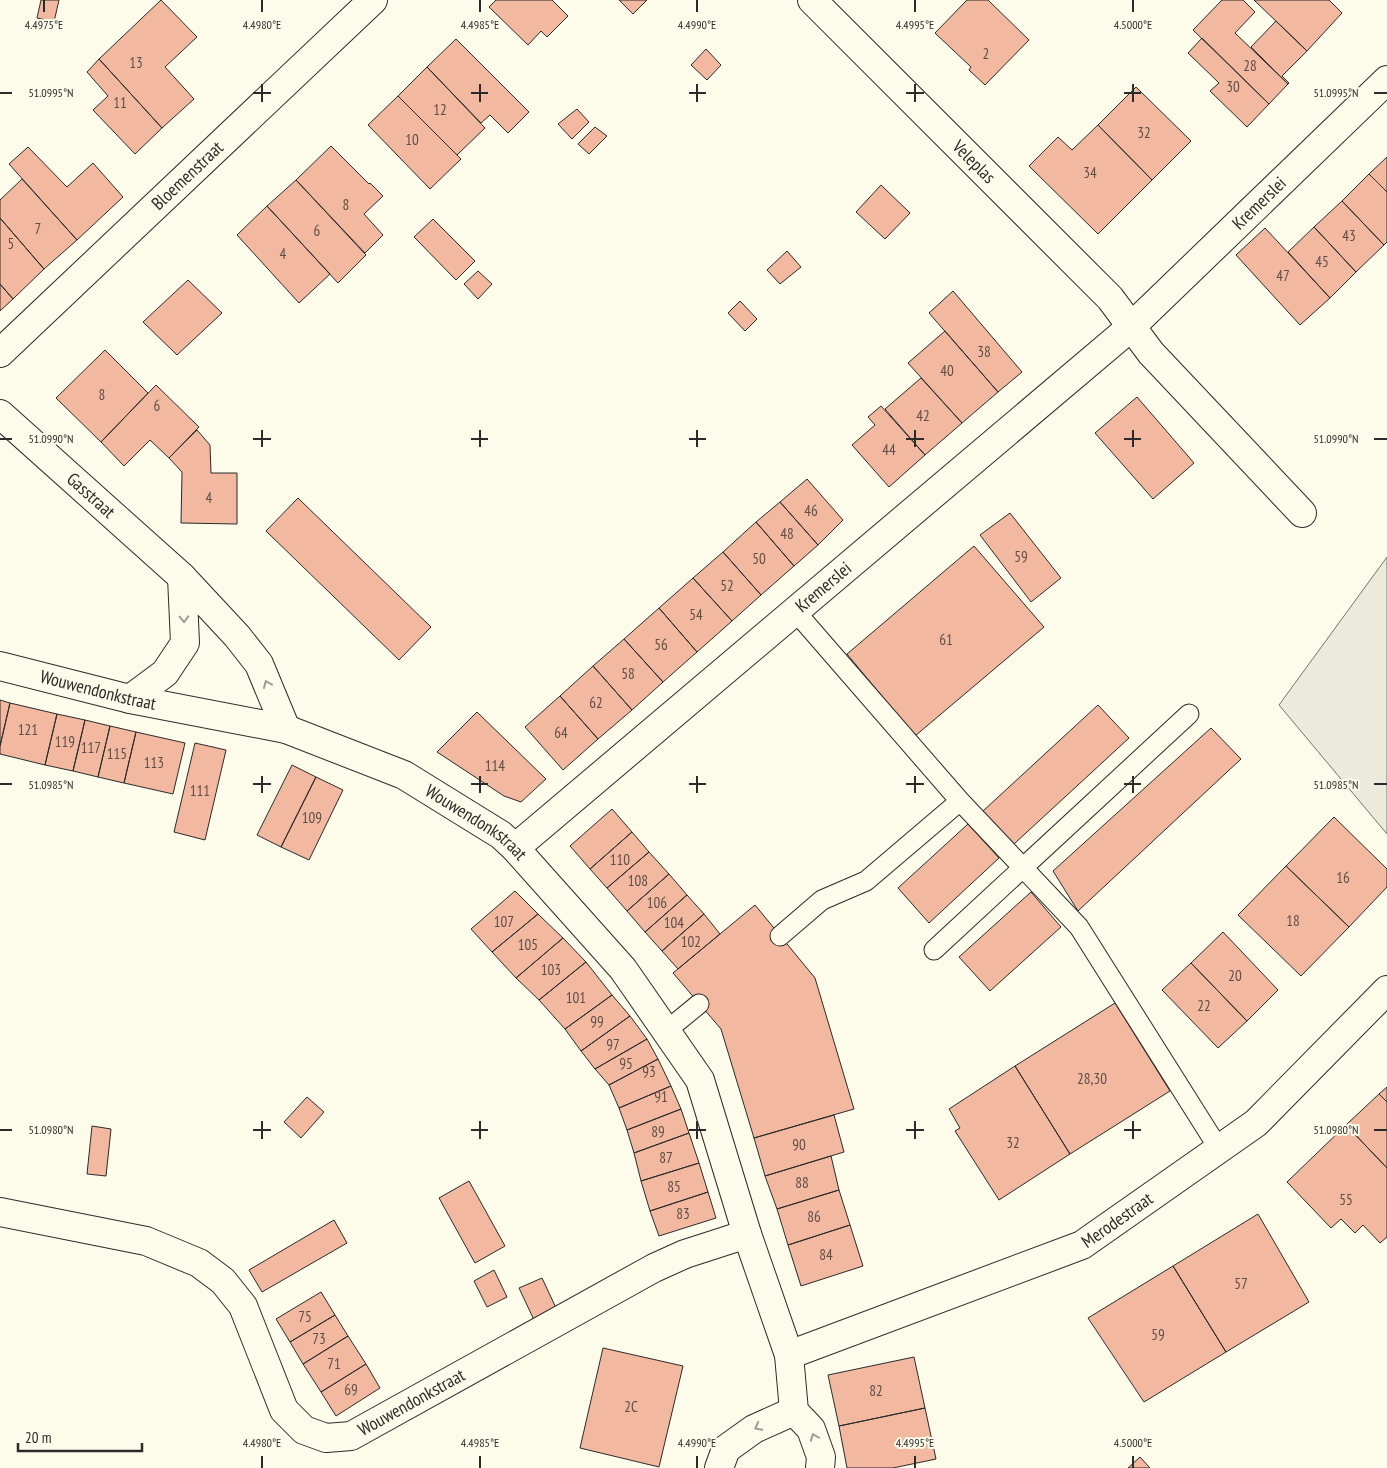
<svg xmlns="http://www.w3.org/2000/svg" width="1387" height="1468" viewBox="0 0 1387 1468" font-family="'PT Sans Narrow',sans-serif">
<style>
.green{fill:#ecebdb;stroke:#74746e}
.building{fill:#f2b8a0;stroke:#2b2b2b}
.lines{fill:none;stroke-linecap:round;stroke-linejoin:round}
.lane-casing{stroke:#2b2b2b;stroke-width:21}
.street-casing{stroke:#2b2b2b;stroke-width:30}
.lane{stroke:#fdfbea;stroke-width:19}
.street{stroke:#fdfbea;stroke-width:28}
.oneway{stroke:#9e9d94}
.ticks{fill:none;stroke:#2b2b2b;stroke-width:2}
.labels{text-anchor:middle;stroke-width:4;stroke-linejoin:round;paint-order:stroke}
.number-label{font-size:15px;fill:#5d4e48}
.street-label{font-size:18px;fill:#2b2b2b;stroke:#fdfbea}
.ticks-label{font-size:12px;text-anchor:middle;fill:#2b2b2b;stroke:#fdfbea;stroke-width:4;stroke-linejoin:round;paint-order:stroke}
</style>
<rect width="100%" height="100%" fill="#fdfbea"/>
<path class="green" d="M1387,557V834L1279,705Z"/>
<path class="building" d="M41,0H59L54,22L37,18Z
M161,0L197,37L165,67L194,99L162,128L99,59Z
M496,0H552L568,16L547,37L541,31L528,45L489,7Z
M619,0H647L633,14Z
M967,0H988L1029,40L985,85L969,70L971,67L935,33Z
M1222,0H1243L1255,12L1235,33L1288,84L1269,104L1193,30Z
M1254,0H1329L1342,13L1307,51Z
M1276,21L1307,51L1282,76L1289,83L1288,84L1251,47Z
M1202,38L1269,104L1247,127L1210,91L1219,83L1188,53Z
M456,39L529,112L508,133L490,115L481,123L427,67Z
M706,49L721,65L707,80L691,65Z
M99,59L162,128L135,154L93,110L108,96L87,72Z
M427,67L485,128L457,155L398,96Z
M1136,87L1191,141L1152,180L1098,125Z
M398,96L461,159L430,189L368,125Z
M577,109L589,122L572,139L558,124Z
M1098,125L1152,180L1098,234L1029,166L1058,137L1072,150Z
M595,127L607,136L589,154L578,144Z
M331,146L369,184L370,183L383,196L364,214L383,235L365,253L296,180Z
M28,147L67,187L93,163L123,197L77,240L9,164Z
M1387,157V192L1369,174Z
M1369,174L1387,192V242L1384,245L1342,201Z
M22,179L77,240L44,269L0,218V200Z
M296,180L366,255L338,283L267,206Z
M881,185L910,213L885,239L856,212Z
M1342,201L1384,245L1356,272L1314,227Z
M267,206L330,274L299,303L237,235Z
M0,218L44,269L13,299L0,284Z
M433,219L475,261L456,280L414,237Z
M1314,227L1356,272L1330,298L1288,252Z
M1265,228L1330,298L1300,325L1236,255Z
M787,251L801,267L780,284L767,270Z
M478,271L492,284L478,299L464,284Z
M188,280L222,313L177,355L143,322Z
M0,284L13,299L0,311Z
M953,291L1022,372L998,392L929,313Z
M740,301L757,319L745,331L728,313Z
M945,331L998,392L962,423L908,363Z
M105,350L148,393L101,442L56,398Z
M921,378L962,423L925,455L885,409Z
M156,385L199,427L169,458L150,440L124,466L101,442Z
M1137,397L1194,463L1153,499L1095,433Z
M881,406L925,455L889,487L852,445L875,425L868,417Z
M197,430L210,445L211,473H237V524L181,523L182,472L169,458Z
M807,479L843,520L818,545L780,502Z
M298,498L431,627L399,660L266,531Z
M780,502L818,545L794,566L756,522Z
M1010,513L1061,578L1031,602L980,535Z
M756,522L794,566L761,595L723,552Z
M974,546L1044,627L915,736L847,654Z
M723,552L761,595L732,621L693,578Z
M693,578L732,621L697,652L659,608Z
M659,608L697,652L663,682L624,639Z
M624,639L663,682L632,710L593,666Z
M593,666L632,710L598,739L560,696Z
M560,696L598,739L563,770L525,727Z
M0,700L10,703L0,746Z
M10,703L57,714L45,765L0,754V746Z
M1098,705L1129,738L1014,844L983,811Z
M477,712L546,779L521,802L504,796L437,752Z
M57,714L85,720L73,771L45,765Z
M85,720L110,726L98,777L73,771Z
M110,726L136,732L124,783L98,777Z
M1211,728L1241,759L1078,911L1053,871Z
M136,732L185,743L173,794L124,783Z
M195,743L226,750L205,840L174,832Z
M292,765L316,777L281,847L257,835Z
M316,777L343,790L309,860L281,847Z
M612,809L632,832L590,869L570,846Z
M1334,817L1387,869V887L1349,927L1286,866Z
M968,824L999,858L929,923L898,888Z
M632,832L649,852L607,888L590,869Z
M649,852L669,874L627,911L607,888Z
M1286,866L1349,927L1301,976L1238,915Z
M669,874L687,895L645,932L627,911Z
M515,891L538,914L492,952L471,929Z
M1031,892L1061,927L990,991L959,957Z
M687,895L704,914L662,951L645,932Z
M755,905L815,978L854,1109L754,1138L721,1029L673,973Z
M538,914L563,938L516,978L492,952Z
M704,914L720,934L678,969L662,951Z
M1223,932L1278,990L1247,1021L1191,963Z
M563,938L586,962L539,1000L516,978Z
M586,962L612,995L565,1029L539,1000Z
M1191,963L1247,1021L1218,1048L1162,990Z
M612,995L630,1016L581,1051L565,1029Z
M1115,1003L1170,1091L1070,1154L1015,1066Z
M630,1016L647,1039L595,1069L581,1051Z
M647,1039L658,1059L609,1085L595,1069Z
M658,1059L671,1086L619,1108L609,1085Z
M1015,1066L1070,1154L999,1200L955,1131L960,1128L949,1109Z
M671,1086L681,1109L627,1130L619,1108Z
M1387,1087V1102L1379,1094Z
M1379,1094L1387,1102V1168L1346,1125Z
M307,1097L324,1112L301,1138L284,1122Z
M681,1109L689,1133L634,1153L627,1130Z
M834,1115L844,1152L765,1176L754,1138Z
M1346,1125L1387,1168V1237L1380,1243L1363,1225L1355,1233L1341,1219L1331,1228L1287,1182Z
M92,1126L111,1129L106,1176L87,1174Z
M689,1133L699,1163L641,1181L634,1153Z
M831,1156L839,1190L777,1209L765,1176Z
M699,1163L708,1192L650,1211L641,1181Z
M469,1181L505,1246L475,1263L439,1198Z
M839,1190L850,1225L788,1245L777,1209Z
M708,1192L716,1218L659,1236L650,1211Z
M1258,1214L1309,1302L1226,1352L1173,1266Z
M334,1220L347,1243L262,1292L249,1270Z
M850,1225L863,1266L801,1286L788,1245Z
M1173,1266L1226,1352L1144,1402L1088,1318Z
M494,1270L507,1297L487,1307L474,1281Z
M542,1278L557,1310L534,1320L519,1288Z
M321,1292L335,1315L290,1342L276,1319Z
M335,1315L348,1336L303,1364L290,1342Z
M348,1336L366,1364L321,1392L303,1364Z
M603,1348L683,1366L659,1467L580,1448Z
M914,1357L925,1408L839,1426L828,1375Z
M366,1364L380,1388L336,1416L321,1392Z
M925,1408L936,1459L893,1468H847L839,1426Z
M1140,1457L1150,1468H1128Z"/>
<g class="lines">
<g class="lane-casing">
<path id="lane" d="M795,611L960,801L1079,927L1219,1149
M780,936L822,900L866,881L960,801
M934,950L1189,714
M666,1031L699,1004"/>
</g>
<g class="street-casing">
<g id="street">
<path id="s1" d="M812,0L1110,298L1151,353L1302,513"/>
<path id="s2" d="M0,353L373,0"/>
<path id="s3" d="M0,414L182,577"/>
<path id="s4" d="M0,666L130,699L286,729L404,775L501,835L515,848L623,969L700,1080L747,1234L789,1355L794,1411L811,1429L821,1457L820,1468"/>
<path d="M130,699L165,673L185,643L182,577L237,636L259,664L286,729"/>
<path id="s5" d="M515,848L1131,327L1387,80"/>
<path id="s6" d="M0,1212L146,1241L199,1263L223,1281L243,1306L284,1410L304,1430L326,1438L351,1436L654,1268L685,1254L747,1234"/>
<path id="s7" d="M789,1355L1082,1245L1256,1123L1387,990"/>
<path d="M719,1468L726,1449L754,1429L794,1411"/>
</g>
</g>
<use href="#lane" class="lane"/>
<use href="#street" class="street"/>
</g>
<defs><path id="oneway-chevron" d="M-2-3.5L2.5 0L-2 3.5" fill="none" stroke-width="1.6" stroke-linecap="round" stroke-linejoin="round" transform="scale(1.25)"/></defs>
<g class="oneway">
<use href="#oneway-chevron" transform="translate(184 619) rotate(88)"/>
<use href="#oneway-chevron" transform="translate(267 684) rotate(-113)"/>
<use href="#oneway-chevron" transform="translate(758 1427) rotate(153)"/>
<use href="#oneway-chevron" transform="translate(814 1437) rotate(-111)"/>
</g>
<path class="ticks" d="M44,0V12M262,0V12M480,0V12M697,0V12M915,0V12M1133,0V12M262,84V102M480,84V102M697,84V102M915,84V102M1133,84V102M0,93H12M253,93H271M471,93H488M689,93H706M906,93H924M1124,93H1141M1374,93H1387M262,430V447M480,430V447M697,430V447M915,430V447M1133,430V447M0,439H12M253,439H271M471,439H488M689,439H706M906,439H924M1124,439H1141M1374,439H1387M262,776V793M480,776V793M697,776V793M915,776V793M1133,776V793M0,784H12M253,784H271M471,784H488M689,784H706M906,784H924M1124,784H1141M1374,784H1387M262,1121V1139M480,1121V1139M697,1121V1139M915,1121V1139M1133,1121V1139M0,1130H12M253,1130H271M471,1130H488M689,1130H706M906,1130H924M1124,1130H1141M1374,1130H1387M262,1456V1468M480,1456V1468M697,1456V1468M915,1456V1468M1133,1456V1468"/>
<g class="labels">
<g class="number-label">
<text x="986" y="59">2</text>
<text x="136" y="68">13</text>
<text x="1250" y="71">28</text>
<text x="1233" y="92">30</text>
<text x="120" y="108">11</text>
<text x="440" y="115">12</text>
<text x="1144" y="138">32</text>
<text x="412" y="145">10</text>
<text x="1090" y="178">34</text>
<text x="346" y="210">8</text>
<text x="38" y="234">7</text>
<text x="317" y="236">6</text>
<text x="1349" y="241">43</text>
<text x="11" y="249">5</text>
<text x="283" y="259">4</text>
<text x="1322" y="267">45</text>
<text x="1283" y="281">47</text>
<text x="984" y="357">38</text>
<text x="947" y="376">40</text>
<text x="102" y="400">8</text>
<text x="157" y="411">6</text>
<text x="923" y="421">42</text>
<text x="889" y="455">44</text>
<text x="209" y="503">4</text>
<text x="811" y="516">46</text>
<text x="787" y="539">48</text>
<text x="1021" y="562">59</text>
<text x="759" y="564">50</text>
<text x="727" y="591">52</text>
<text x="696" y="620">54</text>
<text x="946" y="645">61</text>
<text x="661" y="650">56</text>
<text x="628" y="679">58</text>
<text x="596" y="708">62</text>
<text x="28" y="735">121</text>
<text x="561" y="738">64</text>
<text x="65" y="747">119</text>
<text x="91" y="753">117</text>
<text x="117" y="759">115</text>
<text x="154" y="768">113</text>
<text x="495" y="771">114</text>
<text x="200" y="796">111</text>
<text x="312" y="823">109</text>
<text x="620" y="865">110</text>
<text x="1343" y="883">16</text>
<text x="638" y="886">108</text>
<text x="657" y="908">106</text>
<text x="1293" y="926">18</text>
<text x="504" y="927">107</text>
<text x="674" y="928">104</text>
<text x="691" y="947">102</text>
<text x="528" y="950">105</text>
<text x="551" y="975">103</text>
<text x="1235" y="981">20</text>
<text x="576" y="1003">101</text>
<text x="1204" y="1011">22</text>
<text x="597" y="1027">99</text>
<text x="613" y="1050">97</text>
<text x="626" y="1069">95</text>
<text x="649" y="1077">93</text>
<text x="1092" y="1084">28,30</text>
<text x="661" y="1102">91</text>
<text x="658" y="1137">89</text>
<text x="1013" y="1148">32</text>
<text x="799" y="1150">90</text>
<text x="666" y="1163">87</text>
<text x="802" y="1188">88</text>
<text x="674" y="1192">85</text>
<text x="1346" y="1205">55</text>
<text x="683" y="1219">83</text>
<text x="814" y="1222">86</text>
<text x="826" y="1260">84</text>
<text x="1241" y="1289">57</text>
<text x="305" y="1322">75</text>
<text x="1158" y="1340">59</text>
<text x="319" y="1344">73</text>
<text x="334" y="1369">71</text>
<text x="351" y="1395">69</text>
<text x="876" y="1396">82</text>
<text x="631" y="1412">2C</text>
</g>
<g class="street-label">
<text dy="6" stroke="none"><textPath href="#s1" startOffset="229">Veleplas</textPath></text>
<text dy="6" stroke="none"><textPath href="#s2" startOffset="258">Bloemenstraat</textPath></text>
<text dy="6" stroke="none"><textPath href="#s5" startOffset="985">Kremerslei</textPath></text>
<text dy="6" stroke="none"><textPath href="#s3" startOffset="122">Gasstraat</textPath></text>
<text dy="6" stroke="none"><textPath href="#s5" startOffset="404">Kremerslei</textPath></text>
<text dy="6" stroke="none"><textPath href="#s4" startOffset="101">Wouwendonkstraat</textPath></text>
<text dy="6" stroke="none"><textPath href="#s4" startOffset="506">Wouwendonkstraat</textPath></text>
<text dy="6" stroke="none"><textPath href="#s7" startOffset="356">Merodestraat</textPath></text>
<text dy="6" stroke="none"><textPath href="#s6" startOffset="526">Wouwendonkstraat</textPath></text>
</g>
</g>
<g class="ticks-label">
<text x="44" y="29">4.4975°E</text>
<text x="262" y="29">4.4980°E</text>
<text x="480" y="29">4.4985°E</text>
<text x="697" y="29">4.4990°E</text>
<text x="915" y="29">4.4995°E</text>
<text x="1133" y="29">4.5000°E</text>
<text x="51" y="97">51.0995°N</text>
<text x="1336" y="97">51.0995°N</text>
<text x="51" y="443">51.0990°N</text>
<text x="1336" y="443">51.0990°N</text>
<text x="51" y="789">51.0985°N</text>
<text x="1336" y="789">51.0985°N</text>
<text x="51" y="1134">51.0980°N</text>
<text x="1336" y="1134">51.0980°N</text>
<text x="262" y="1447">4.4980°E</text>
<text x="480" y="1447">4.4985°E</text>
<text x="697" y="1447">4.4990°E</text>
<text x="915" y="1447">4.4995°E</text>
<text x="1133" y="1447">4.5000°E</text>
</g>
<path d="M18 1443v8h124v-8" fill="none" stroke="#2b2b2b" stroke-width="2.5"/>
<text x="25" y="1443" font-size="15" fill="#2b2b2b" stroke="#fdfbea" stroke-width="4" paint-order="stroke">20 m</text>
</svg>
